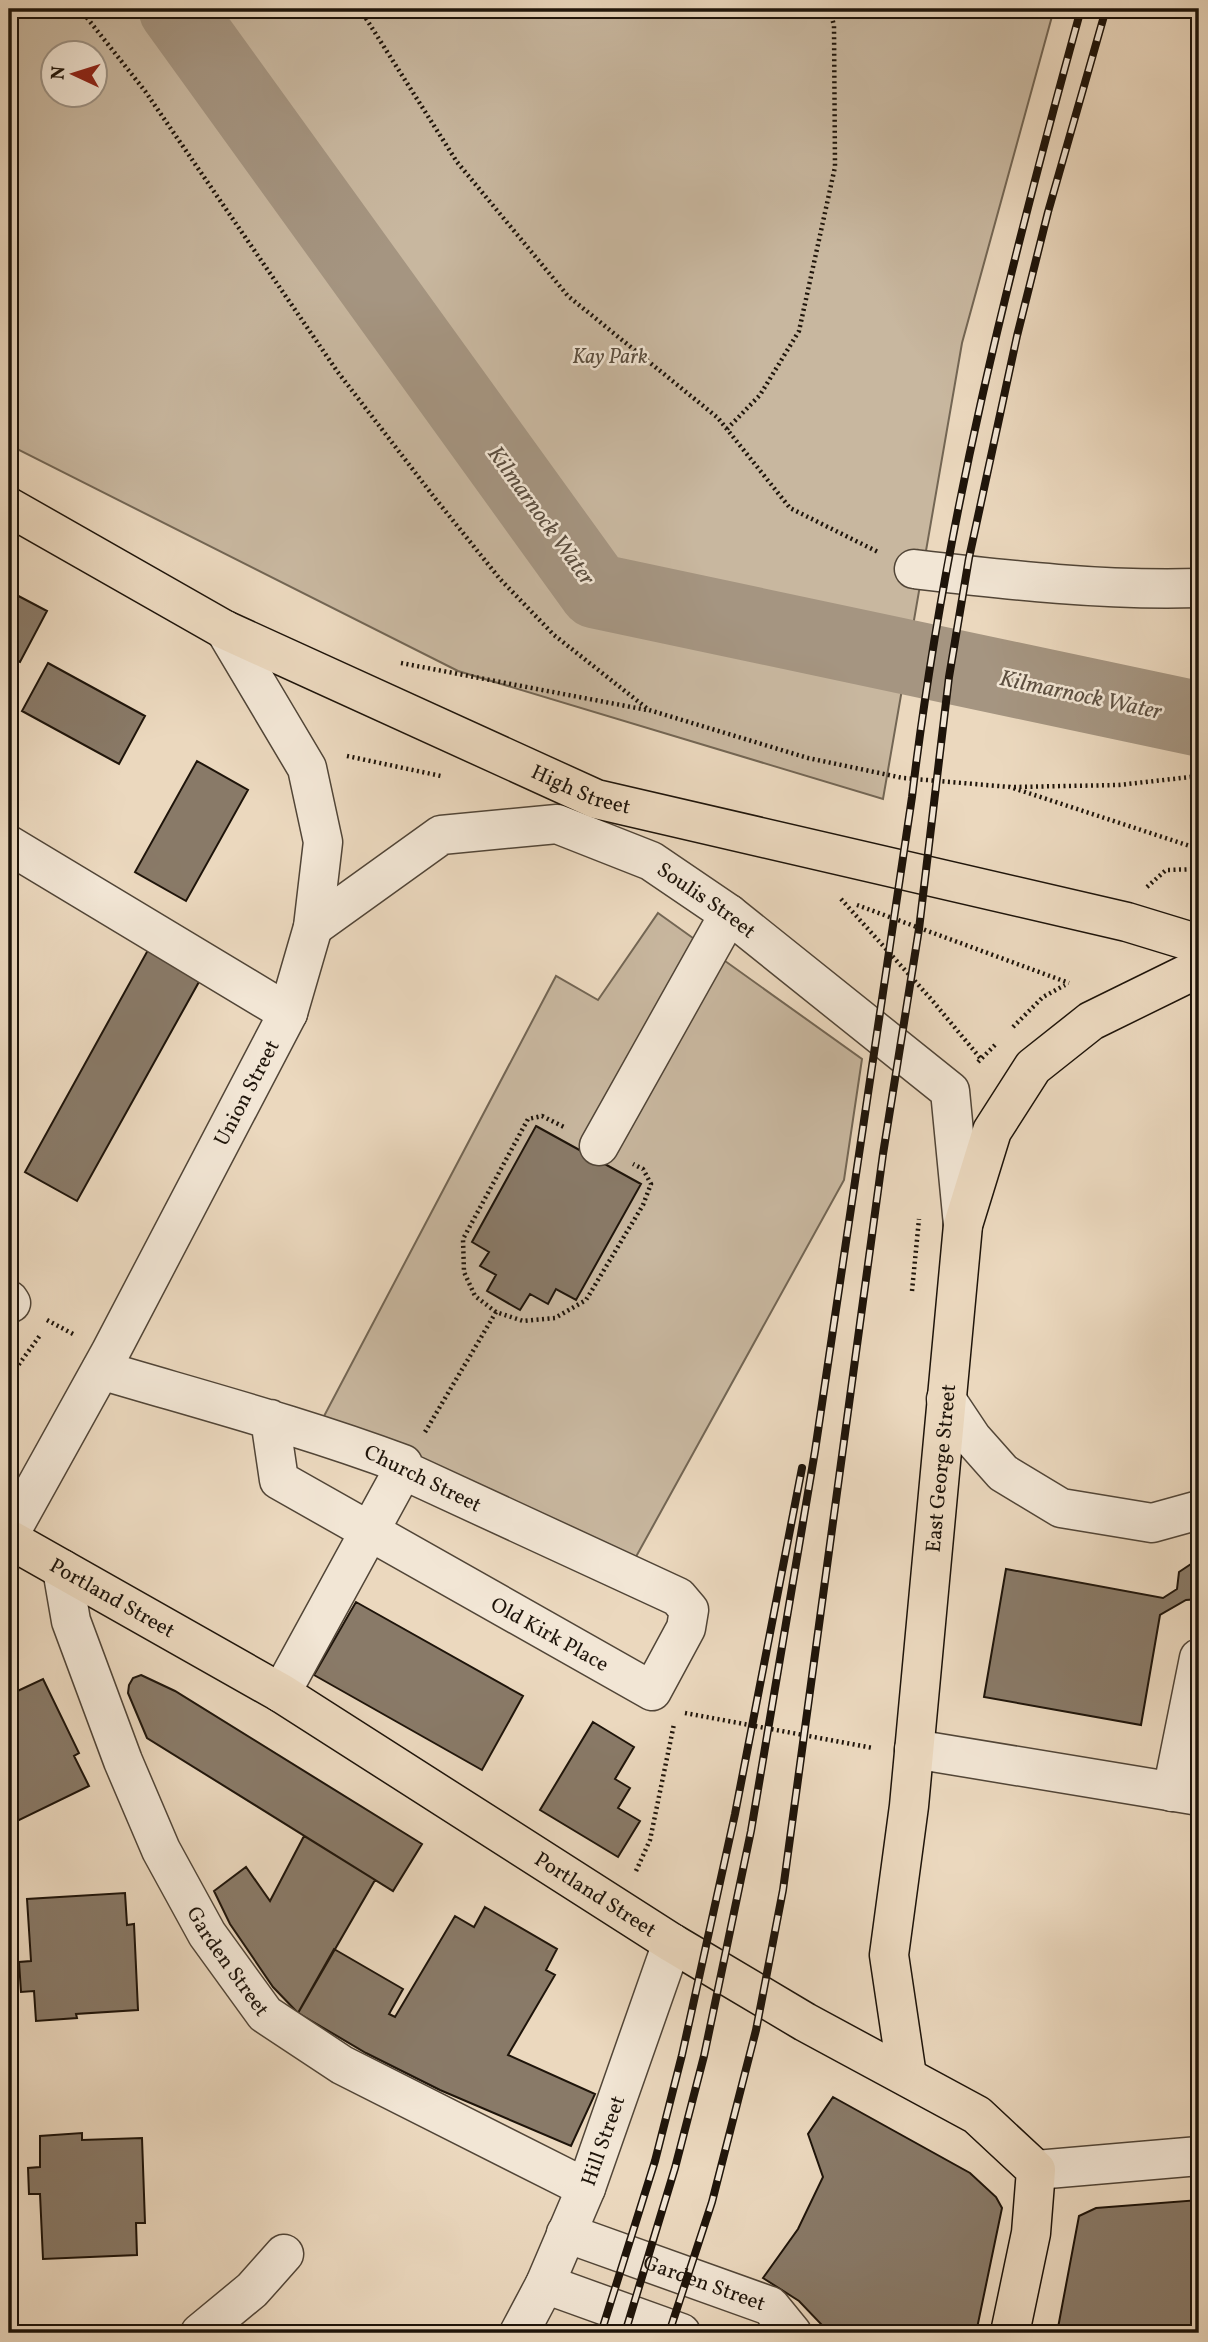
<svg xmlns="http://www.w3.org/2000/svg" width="1208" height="2342" viewBox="0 0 1208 2342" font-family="Vollkorn,serif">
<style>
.green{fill:#c8b79f;stroke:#736654;stroke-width:2;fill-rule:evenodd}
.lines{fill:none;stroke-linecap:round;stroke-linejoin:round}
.river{stroke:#a59581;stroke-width:75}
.building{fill:#897a68;stroke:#1e140a;stroke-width:2}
.minor-casing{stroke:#514537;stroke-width:41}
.major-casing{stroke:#1e140a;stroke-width:41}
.path{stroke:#1e140a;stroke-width:4.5;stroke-dasharray:2 3.5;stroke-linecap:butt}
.minor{stroke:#f2e6d5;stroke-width:38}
.major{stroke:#ebd8be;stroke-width:38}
.rail-casing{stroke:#1e140a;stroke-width:8}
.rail{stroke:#f2e6d5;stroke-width:5;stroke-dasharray:16;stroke-linecap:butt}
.labels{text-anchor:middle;stroke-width:5;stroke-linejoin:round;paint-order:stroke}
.park-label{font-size:21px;font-style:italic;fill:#5a4d3e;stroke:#f2e6d5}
.street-label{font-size:21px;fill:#1e140a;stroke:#f2e6d5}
.water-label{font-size:23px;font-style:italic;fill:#5b4e40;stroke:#f2e6d5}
</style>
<rect width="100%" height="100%" fill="#ebd8be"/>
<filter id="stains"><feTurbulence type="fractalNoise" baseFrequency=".00286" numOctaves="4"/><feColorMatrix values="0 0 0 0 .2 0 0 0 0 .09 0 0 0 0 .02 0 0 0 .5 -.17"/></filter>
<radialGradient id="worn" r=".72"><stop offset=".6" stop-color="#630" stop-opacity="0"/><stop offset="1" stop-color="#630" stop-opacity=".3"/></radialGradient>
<path class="green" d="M9,9H1054L962,343L883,799L458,671L9,445ZM52,52H94V94H52Z
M658,913L862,1059L844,1180L632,1564L323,1418L556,976L598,1000Z"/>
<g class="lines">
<path class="river" d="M176,9L596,591L1199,719"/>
</g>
<path class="building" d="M9,591L47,611L20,662L9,657Z
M48,663L145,716L119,764L22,711Z
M197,761L248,790L186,901L135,872Z
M148,950L200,980L77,1201L25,1172Z
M536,1126L641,1184L576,1300L556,1289L548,1304L530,1294L520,1310L487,1291L496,1275L480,1266L489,1252L472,1242Z
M1191,1564L1199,1565V1599L1186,1600L1160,1615L1141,1725L984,1697L1006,1569L1163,1598L1177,1589L1179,1572Z
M356,1602L523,1696L482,1770L314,1675Z
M141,1675L175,1691L422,1844L393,1891L147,1738L128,1693L129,1685L133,1678Z
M43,1679L79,1753L74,1756L89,1786L9,1825V1695Z
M593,1722L634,1747L615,1779L630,1788L618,1808L640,1821L618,1857L540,1810Z
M304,1836L375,1880L298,2013L273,1987L230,1924L214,1891L246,1867L270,1901Z
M125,1893L127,1925L134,1924L138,2010L76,2014L77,2018L36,2021L34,1991L21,1992L19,1962L31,1961L27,1899Z
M485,1907L557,1949L546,1970L555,1975L508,2055L595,2094L571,2146L440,2090L366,2053L298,2013L334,1949L403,1989L389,2014L395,2017L455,1916L474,1927Z
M833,2097L970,2173L996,2197L1002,2208L976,2333H827L822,2325L799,2301L763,2278L798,2229L823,2177L808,2134Z
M82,2133V2140L142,2138L145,2223H136L137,2255L43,2259L40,2194H29L28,2168L40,2167V2136Z
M1199,2200V2333H1057L1079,2216L1096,2208Z"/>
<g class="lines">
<g class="minor-casing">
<g id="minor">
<path d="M914,569C1009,580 1103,591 1199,588"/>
<path d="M9,845L288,1013"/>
<path id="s1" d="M313,927L441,835L557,824L651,861L729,914L950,1091L963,1225"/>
<path d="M599,1146L729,914"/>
<path d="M9,1300L11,1303"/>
<path d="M101,1370C202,1400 304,1427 403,1464V1470L678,1597L689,1610L686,1628L652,1691L279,1480L270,1419"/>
<path d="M946,1399L972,1438L1003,1473L1061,1508L1152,1523L1199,1510"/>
<path id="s2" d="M9,1535L110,1353L288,1013L313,927L323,842L307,768L225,630"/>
<path id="s3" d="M62,1569L71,1621L123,1761L161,1850L207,1934L265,2014L342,2065L586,2188"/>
<path d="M281,1693L403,1470"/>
<path d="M914,1749L1199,1796"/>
<path d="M1172,1792L1199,1658"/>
<path d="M1036,2170L1199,2156"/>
<path id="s4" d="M566,2233L770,2306L792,2333"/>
<path d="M545,2284L681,2333"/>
<path d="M200,2333L252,2290L284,2254"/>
<path id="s5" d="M519,2333L545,2284L586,2188L672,1943"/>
</g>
</g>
<g class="major-casing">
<g id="major">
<path id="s6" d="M9,507L225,630L596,799L1127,922L1199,944"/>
<path id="s7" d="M9,1539L281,1693L672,1943L805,2022L977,2115L1036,2170L1031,2233L1010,2333"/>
<path id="s8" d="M907,2076L889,1955L909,1806L963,1225L992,1131L1033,1067L1091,1021L1199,968"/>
</g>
</g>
<path class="path" d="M80,9L145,91L337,371L434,497L500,579L554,635L649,710L808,758L903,778L1010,787L1199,849
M360,9L457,162L568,296L718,418L790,508L878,552
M727,429L760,395L799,331L835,167L834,26L830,9
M401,663L647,710
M347,756L441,776
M1014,787L1119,785L1199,776
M1147,887L1166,870L1199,869
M841,899L931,999L981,1059
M857,905L1069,983
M1013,1027L1043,997L1065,985
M978,1062L997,1043
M912,1291L919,1219
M496,1312L475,1296L464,1272L463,1239L528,1119L542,1116L564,1127
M47,1320L73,1334
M9,1378L41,1334
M425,1432L496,1312L523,1321L555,1318L586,1300L643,1205L651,1184L643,1169L633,1164
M685,1713L873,1748
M636,1871L650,1840L674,1724"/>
<use href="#minor" class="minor"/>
<use href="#major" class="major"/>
<g class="rail-casing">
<path id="rail" d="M601,2333L655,2161L682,2055L735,1814L802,1468
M625,2333L675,2168L704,2056L751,1831L815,1451L912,797C944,527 1009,270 1081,9
M669,2333L712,2202L756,2030L783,1890L883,1154L919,929L949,677L969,558L1017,336L1048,212L1106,9"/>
</g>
<use href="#rail" class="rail"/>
</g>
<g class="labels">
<g class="park-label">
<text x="610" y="363">Kay Park</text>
</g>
<g class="street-label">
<text dy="7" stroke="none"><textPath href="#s6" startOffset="639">High Street</textPath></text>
<text dy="7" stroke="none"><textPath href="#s1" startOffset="443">Soulis Street</textPath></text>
<text dy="7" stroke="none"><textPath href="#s2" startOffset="502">Union Street</textPath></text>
<text dy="7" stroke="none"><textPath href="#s8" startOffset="612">East George Street</textPath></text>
<text transform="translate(423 1478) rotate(26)" y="7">Church Street</text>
<text dy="7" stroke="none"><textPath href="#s7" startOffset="119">Portland Street</textPath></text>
<text transform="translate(550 1634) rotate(29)" y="7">Old Kirk Place</text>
<text dy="7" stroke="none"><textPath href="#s7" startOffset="686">Portland Street</textPath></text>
<text dy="7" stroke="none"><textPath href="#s3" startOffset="429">Garden Street</textPath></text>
<text dy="7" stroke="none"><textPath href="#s5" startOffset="210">Hill Street</textPath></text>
<text dy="7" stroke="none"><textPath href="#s4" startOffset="147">Garden Street</textPath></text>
</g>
<g class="water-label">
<text transform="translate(542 515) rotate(54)" y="8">Kilmarnock Water</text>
<text transform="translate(1081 694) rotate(12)" y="8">Kilmarnock Water</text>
</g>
</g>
<rect width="1208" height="2342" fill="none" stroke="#ebd8be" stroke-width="35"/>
<rect x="10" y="10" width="1187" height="2321" fill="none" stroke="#1e140a" stroke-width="3.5"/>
<rect x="18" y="18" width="1173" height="2307" fill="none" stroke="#1e140a" stroke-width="2"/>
<g transform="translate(74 74) rotate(274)"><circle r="33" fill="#f2e6d5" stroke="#9d9284" stroke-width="2"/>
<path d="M0-5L12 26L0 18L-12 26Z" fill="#8f2418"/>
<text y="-10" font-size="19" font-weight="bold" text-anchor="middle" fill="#1e140a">N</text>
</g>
<rect width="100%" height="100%" filter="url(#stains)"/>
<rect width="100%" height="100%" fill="url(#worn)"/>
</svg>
